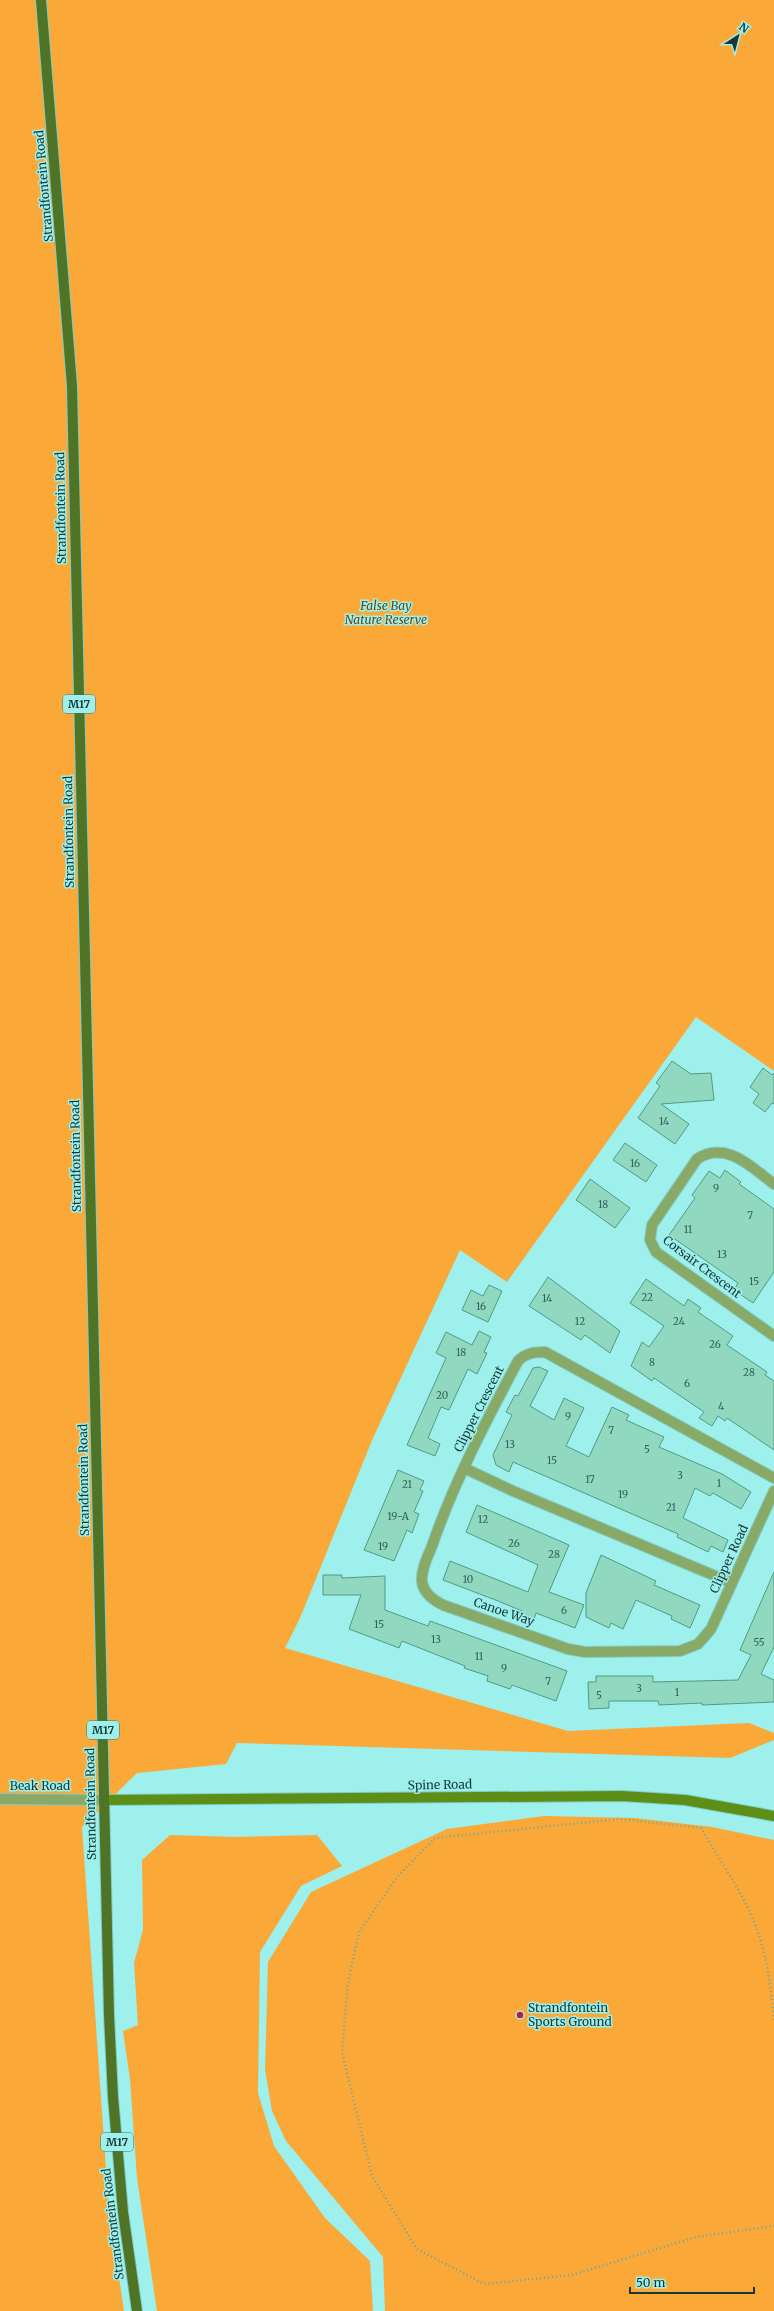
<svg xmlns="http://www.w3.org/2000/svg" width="774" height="2311" viewBox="0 0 774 2311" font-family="Merriweather,serif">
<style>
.green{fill:#faa938}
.building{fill:#90d9c0;stroke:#529a83}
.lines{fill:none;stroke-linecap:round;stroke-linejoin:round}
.minor-casing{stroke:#82cbc7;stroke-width:12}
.secondary-casing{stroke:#82cbc7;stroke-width:12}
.primary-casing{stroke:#82cbc7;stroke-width:12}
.path{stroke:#68a8a4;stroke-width:2.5;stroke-dasharray:1 3;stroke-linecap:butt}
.minor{stroke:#8a6;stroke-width:10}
.secondary{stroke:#5d8f16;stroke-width:10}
.primary{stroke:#507426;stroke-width:10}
.poi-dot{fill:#b11e4a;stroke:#9df0eb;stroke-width:1.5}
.labels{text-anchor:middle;stroke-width:3;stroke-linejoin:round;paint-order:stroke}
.number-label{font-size:10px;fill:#346159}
.shield{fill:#9df0eb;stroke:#3e706d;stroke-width:1}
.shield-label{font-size:11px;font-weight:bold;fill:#163937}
.street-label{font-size:12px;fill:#163937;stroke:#9df0eb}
.park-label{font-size:12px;font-style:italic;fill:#674415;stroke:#9df0eb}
.poi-label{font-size:12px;fill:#163937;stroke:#9df0eb;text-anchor:start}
</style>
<rect width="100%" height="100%" fill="#9df0eb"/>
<path class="green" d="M0,0H774V1071L696,1017L507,1282L460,1250L373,1438L300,1618L285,1648L568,1731L749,1723L774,1733V1740L730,1758L237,1743L226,1764L137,1773L82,1827L109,2211L124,2311H0Z
M544,1816L635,1818L712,1827L774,1840V2311H385L383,2257L286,2141L272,2111L265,2069L268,1962L311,1892L447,1829Z
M170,1835L236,1837L317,1835L342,1866L301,1886L260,1952L258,2093L274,2146L325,2218L370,2261L373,2311H157L137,2178L130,2079L123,2031L138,2025L134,1963L143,1930L142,1860Z"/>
<path class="building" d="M672,1061L691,1074L711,1073L714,1100L661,1104L689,1124L675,1144L638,1118L660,1086L656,1083Z
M763,1068L772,1075L774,1073V1104L772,1103L765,1112L753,1103L759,1094L750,1087Z
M625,1143L657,1165L646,1182L613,1160Z
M725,1170L741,1182L739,1184L774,1209V1272L753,1303L734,1290L738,1283L669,1235L695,1198L692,1195L709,1171L720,1178Z
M590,1179L630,1208L615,1228L576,1200Z
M548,1277L620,1331L610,1353L585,1335L581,1340L529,1306Z
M646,1279L684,1306L688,1299L701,1308L698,1312L733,1336L727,1345L767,1372L765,1375L774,1381V1450L727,1418L725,1421L718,1416L712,1426L699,1418L704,1412L654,1378L652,1381L631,1366L642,1342L649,1347L664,1326L630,1303Z
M489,1285L502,1291L488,1322L462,1310L471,1290L483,1296Z
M479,1331L491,1337L484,1352L487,1353L477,1374L468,1369L449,1410L441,1407L428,1438L440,1444L435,1456L407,1445L446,1358L436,1353L446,1332L472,1345Z
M539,1367L548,1371L530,1406L554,1420L564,1398L584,1408L566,1446L589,1457L612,1407L629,1415L626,1420L664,1437L659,1447L722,1474L751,1492L741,1509L713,1493L710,1496L695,1488L683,1518L728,1540L723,1552L711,1546L708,1552L677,1537L678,1534L513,1462L509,1472L496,1465L493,1455L512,1415L506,1412L515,1395L518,1396L533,1368Z
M398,1470L424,1481L420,1490L423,1491L414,1512L419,1514L412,1533L407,1530L394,1561L364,1550Z
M477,1505L569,1545L549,1592L584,1605L575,1628L536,1613L534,1619L521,1614L522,1611L498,1601L443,1580L450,1561L528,1592L538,1565L466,1532Z
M601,1555L656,1581L654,1585L700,1605L690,1628L671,1619L672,1616L636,1600L623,1629L611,1623L609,1628L586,1617V1593Z
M774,1572V1647L761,1674L774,1680V1702L702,1705V1703L659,1705L658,1701H609V1708L589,1709L588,1682H596V1676H653V1682L738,1680L751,1655L740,1650Z
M323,1575H342V1578L385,1576V1610L428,1626L430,1621L567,1671L556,1701L512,1685L510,1689L487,1681L488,1676L464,1668L465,1666L402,1641L399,1648L349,1629L361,1595H323Z"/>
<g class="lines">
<g class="minor-casing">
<path id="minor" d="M774,1184C751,1167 726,1140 697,1159L652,1225L650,1240L656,1252L774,1336
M464,1468L513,1491L732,1583
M774,1478L545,1352C534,1352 526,1353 518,1361C486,1421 454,1482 432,1546C428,1556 421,1569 422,1581C423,1593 433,1600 443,1605L568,1649L585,1652L680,1651L698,1644L711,1629L774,1491
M0,1799L104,1800"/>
</g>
<g class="secondary-casing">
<path id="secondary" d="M104,1800L622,1796L685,1800L774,1816"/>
</g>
<g class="primary-casing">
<path id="primary" d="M41,0L72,386L109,2015L113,2097L123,2212L137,2311"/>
</g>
<path class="path" d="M774,2020C771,1984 765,1943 749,1910C735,1882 717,1855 701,1828L619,1819L435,1838L398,1876L359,1932L348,1983L342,2052L372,2176L417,2249L484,2284L572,2275L696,2237L774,2226"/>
<use href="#minor" class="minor"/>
<use href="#secondary" class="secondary"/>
<use href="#primary" class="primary"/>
</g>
<circle class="poi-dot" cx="520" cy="2015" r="4"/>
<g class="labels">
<g class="number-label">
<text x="664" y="1125">14</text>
<text x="635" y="1167">16</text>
<text x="716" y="1192">9</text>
<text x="603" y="1208">18</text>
<text x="750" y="1219">7</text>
<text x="688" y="1233">11</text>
<text x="722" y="1258">13</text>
<text x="754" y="1285">15</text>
<text x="647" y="1301">22</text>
<text x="547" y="1302">14</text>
<text x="481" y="1310">16</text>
<text x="580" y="1325">12</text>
<text x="679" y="1325">24</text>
<text x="715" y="1348">26</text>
<text x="461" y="1356">18</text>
<text x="652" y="1366">8</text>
<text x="749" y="1376">28</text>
<text x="687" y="1387">6</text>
<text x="442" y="1399">20</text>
<text x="721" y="1410">4</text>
<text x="568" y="1420">9</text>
<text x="611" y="1434">7</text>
<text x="510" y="1448">13</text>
<text x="647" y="1453">5</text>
<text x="552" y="1464">15</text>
<text x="680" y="1479">3</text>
<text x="590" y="1483">17</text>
<text x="719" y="1487">1</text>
<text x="407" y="1488">21</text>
<text x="623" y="1498">19</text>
<text x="671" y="1511">21</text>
<text x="398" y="1520">19-A</text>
<text x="483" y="1523">12</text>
<text x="514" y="1547">26</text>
<text x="383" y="1550">19</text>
<text x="554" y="1558">28</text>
<text x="468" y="1583">10</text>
<text x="564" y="1614">6</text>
<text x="379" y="1628">15</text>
<text x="436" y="1643">13</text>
<text x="759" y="1646">55</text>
<text x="479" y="1660">11</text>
<text x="504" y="1672">9</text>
<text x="548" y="1685">7</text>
<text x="639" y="1692">3</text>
<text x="677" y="1696">1</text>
<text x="599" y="1699">5</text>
</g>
<g class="shield">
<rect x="63" y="695" width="32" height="18" rx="3"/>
<rect x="87" y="1721" width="32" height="18" rx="3"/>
<rect x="101" y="2133" width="32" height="18" rx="3"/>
</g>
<g class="shield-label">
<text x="79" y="708">M17</text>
<text x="103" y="1734">M17</text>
<text x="117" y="2146">M17</text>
</g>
<g class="street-label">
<text transform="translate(44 186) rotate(-95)" y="4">Strandfontein Road</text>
<text transform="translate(61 508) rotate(-91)" y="4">Strandfontein Road</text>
<text transform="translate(69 832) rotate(-91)" y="4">Strandfontein Road</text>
<text transform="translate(76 1156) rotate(-91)" y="4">Strandfontein Road</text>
<text transform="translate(702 1267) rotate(37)" y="4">Corsair Crescent</text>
<text transform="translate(479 1409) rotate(-63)" y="4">Clipper Crescent</text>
<text transform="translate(84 1480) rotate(-91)" y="4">Strandfontein Road</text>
<text transform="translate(729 1559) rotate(-65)" y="4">Clipper Road</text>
<text transform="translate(504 1612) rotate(19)" y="4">Canoe Way</text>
<text transform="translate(440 1785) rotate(-1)" y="4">Spine Road</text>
<text x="40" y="1790">Beak Road</text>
<text transform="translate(91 1804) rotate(-91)" y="4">Strandfontein Road</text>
<text transform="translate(113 2224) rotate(-97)" y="4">Strandfontein Road</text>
</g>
<g class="park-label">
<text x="386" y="610">False Bay<tspan x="386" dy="14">Nature Reserve</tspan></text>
</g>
<g class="poi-label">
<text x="528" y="2012">Strandfontein<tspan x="528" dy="14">Sports Ground</tspan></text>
</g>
</g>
<g transform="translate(738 36) rotate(36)" stroke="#9df0eb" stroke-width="3" paint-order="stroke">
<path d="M0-3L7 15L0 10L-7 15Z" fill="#163937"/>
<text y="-6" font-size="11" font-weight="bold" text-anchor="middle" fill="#163937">N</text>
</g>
<path d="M630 2287v6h124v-6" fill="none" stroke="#163937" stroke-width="2"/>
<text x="636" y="2287" font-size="12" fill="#163937" stroke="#9df0eb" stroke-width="3" paint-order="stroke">50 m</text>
</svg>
